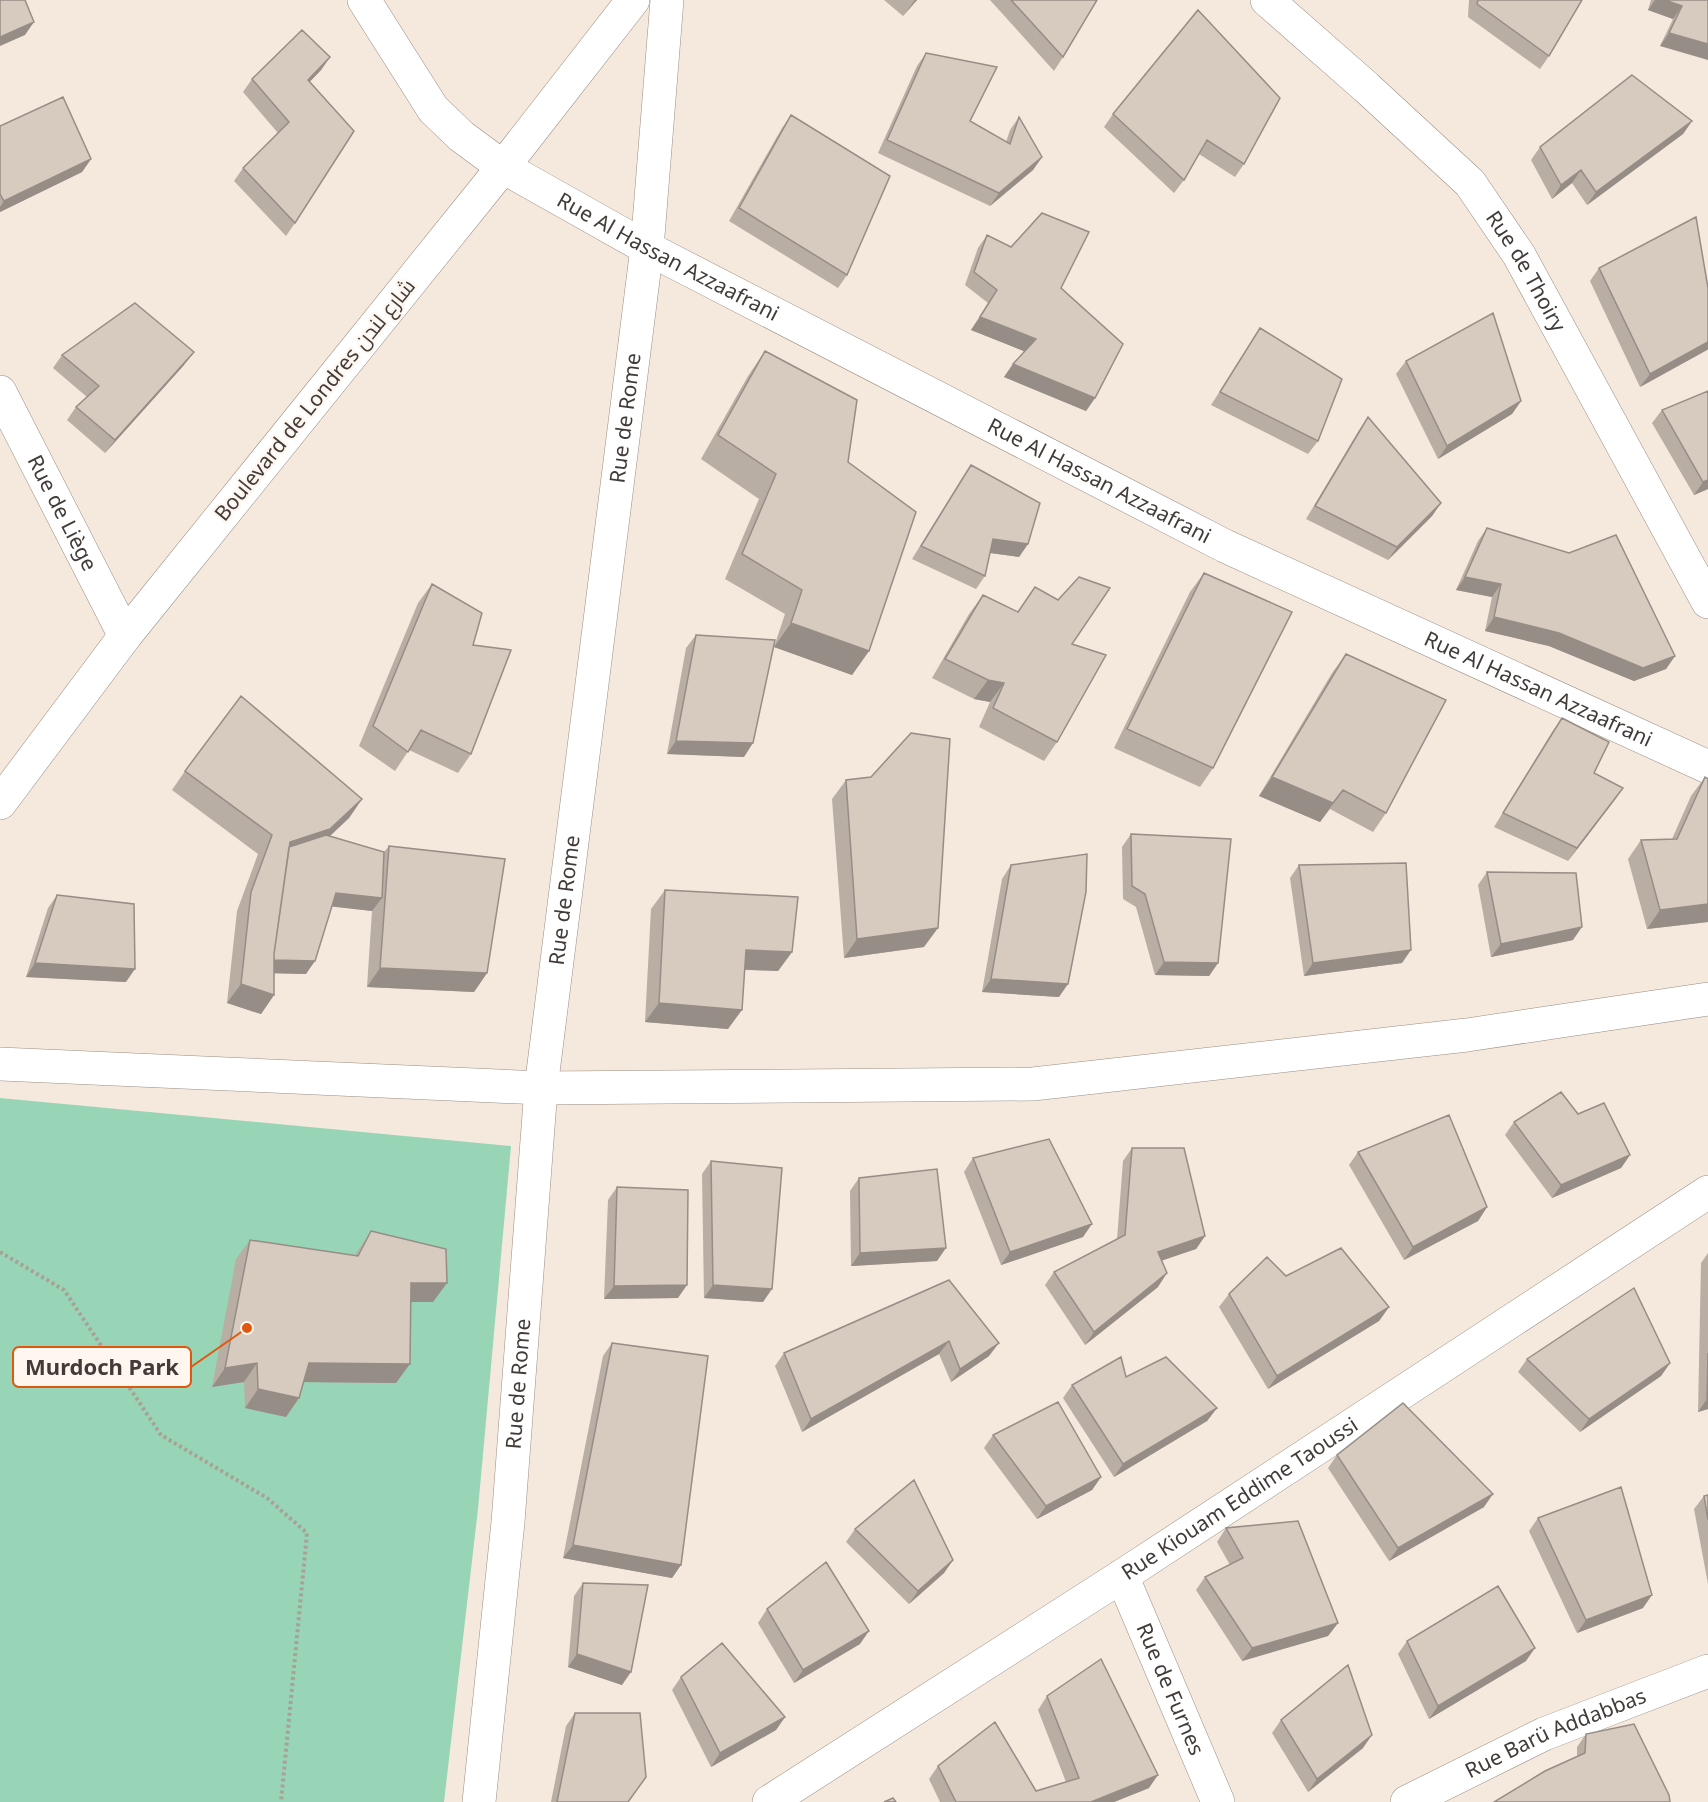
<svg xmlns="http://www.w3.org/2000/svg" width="1708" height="1802" viewBox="0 0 1708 1802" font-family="'Noto Sans',Cairo,sans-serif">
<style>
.green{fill:#97d5b6}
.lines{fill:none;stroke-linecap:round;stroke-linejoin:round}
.street-casing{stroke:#9a8e84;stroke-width:34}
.secondary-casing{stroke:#9a8e84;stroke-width:34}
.path{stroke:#aaa098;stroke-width:4;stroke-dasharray:3 3;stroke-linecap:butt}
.street{stroke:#fff;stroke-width:33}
.secondary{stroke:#fff;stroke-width:33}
.wall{fill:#b9aea4}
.shaded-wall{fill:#968d86}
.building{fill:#d7cabf;stroke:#968d86;stroke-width:1.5}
.labels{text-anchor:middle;stroke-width:4.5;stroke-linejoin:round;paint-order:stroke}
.street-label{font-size:21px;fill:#413c38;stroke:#fef6ef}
.leader{fill:none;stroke:#e0580e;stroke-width:2}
.callout-dot{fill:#e0580e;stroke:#fef6ef;stroke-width:2}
.callout{fill:#fef6ef;stroke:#e0580e;stroke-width:2}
.callout-label{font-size:22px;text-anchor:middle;font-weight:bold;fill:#413c38}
</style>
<rect width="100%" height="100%" fill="#f5e8dd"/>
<path class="green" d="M0,1098L511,1146L478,1509L444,1802H0Z"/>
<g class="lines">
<g class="street-casing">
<g id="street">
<path id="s1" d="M364,0L433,109L461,136L503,167L647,248L1225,546L1708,767"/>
<path id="s2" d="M1267,0L1366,87L1470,183L1519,255L1708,602"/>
<path id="s3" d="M0,392L125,636"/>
<path id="s4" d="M1122,1576L1218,1802"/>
<path id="s5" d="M479,1802L508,1522L541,1088L647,248L667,0"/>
<path id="s6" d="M769,1802L1122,1576L1708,1192"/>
<path id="s7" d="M1407,1802L1544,1734L1708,1671"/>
</g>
</g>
<g class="secondary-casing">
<path id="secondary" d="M0,803L125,636L503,167L633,0
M0,1064L541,1088L1033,1084L1467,1035L1708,999"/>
</g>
<path class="path" d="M0,1252L64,1290L161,1435L267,1498L307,1533L281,1802"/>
<use href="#street" class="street"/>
<use href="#secondary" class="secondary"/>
</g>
<path class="wall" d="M884,0H917L903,16Z
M990,0H1097L1063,57L1054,71Z
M1469,0H1582L1549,56L1540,69L1468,17Z
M1651,0H1708L1660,46L1673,19L1648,10Z
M1198,10L1244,164L1235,177L1199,154L1184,180L1174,193L1104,127L1113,114Z
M926,53L970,121L1006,142L1010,130L1019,117L1042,157L1033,170L990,206L878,153L917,66Z
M330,57L321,70L310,81L295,223L286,236L234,181L243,168L278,133L243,92L252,79Z
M791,115L847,275L838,288L729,221L782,128Z
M1692,121L1683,134L1587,205L1572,183L1552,199L1531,160L1540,147Z
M0,126L91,159L82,172L0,212Z
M987,235L1061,288L1095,398L1086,411L1004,377L1013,364L1024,351L971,330L988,303L965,285L978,248Z
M1599,268L1708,288V349L1707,350L1640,387L1590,281Z
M1260,328L1318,441L1308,454L1211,405Z
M765,351L848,462L869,651L852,675L774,647L785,614L725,579L759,499L701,459L748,376Z
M62,355L184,365L105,453L67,420L76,407L87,397L53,368Z
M1406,361L1521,401L1512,414L1438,459L1396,374Z
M1662,410L1708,489L1694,495L1652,423Z
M1368,417L1441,503L1432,516L1388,560L1306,519L1359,430Z
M971,465L1028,544L1019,557L990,553L985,576L976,589L912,559L962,478Z
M1487,528L1675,656L1666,669L1634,681L1549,646L1485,631L1492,597L1456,590L1478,541Z
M1204,573L1213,768L1200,787L1114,748L1190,592Z
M432,584L473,645L471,754L458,773L409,750L395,771L359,746L418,603Z
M983,595L1072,644L1057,742L1044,761L979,727L990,702L974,699L932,678L969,614Z
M696,635L744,757L667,754L686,648Z
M1346,654L1386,813L1373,832L1330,809L1320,822L1259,796L1332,673Z
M1562,718L1594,773L1623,788L1568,861L1494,827L1552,732Z
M185,771L362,799L349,818L330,836L384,852L389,846L487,973L474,992L367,987L372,911L332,906L306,974L274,973V995L261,1014L227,1003L237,911L258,854L172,790Z
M871,777L924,947L844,958L832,799L846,780Z
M1705,777L1708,779V922L1647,929L1628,859L1641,840L1672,839L1691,796Z
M1131,834L1218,963L1209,976L1155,975L1136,907L1123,899L1122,847Z
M1011,865L1059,997L982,992L1002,879Z
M1299,865L1402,963L1304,976L1290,878Z
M1487,872L1573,940L1491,957L1478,885Z
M665,890L792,952L778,971L745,970L728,1029L645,1022L651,909Z
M57,895L126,982L26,977L48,908Z
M1514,1122L1630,1155L1621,1168L1552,1198L1505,1135Z
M1132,1148L1205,1236L1196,1249L1162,1260L1158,1287L1085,1345L1045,1285L1054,1272L1117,1239L1123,1161Z
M1358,1152L1487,1207L1478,1221L1404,1260L1349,1165Z
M973,1158L1083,1237L1001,1265L964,1172Z
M711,1161L763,1302L704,1298L702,1174Z
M859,1178L937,1261L851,1266L850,1191Z
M617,1187L678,1298L604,1299L608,1200Z
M371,1231L447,1283L433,1302H410L396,1383L304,1382L299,1398L286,1417L245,1408L244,1382L212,1387L236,1259L250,1240L355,1255Z
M1708,1253V1409L1698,1412L1701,1263Z
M949,1280L989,1356L951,1382L939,1354L802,1432L775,1366L784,1353Z
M1229,1294L1389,1307L1379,1321L1268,1389L1219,1307Z
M612,1343L681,1565L672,1578L563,1558L603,1356Z
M1527,1359L1670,1363L1661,1376L1580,1432L1518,1372Z
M1126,1377L1217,1408L1207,1421L1114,1477L1063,1398L1072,1385Z
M993,1435L1101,1477L1092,1490L1037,1519L984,1448Z
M1337,1455L1484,1507L1389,1561L1328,1468Z
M1708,1495V1584L1694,1509L1704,1496Z
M1538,1518L1643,1608L1577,1633L1529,1531Z
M1226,1528L1338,1623L1328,1636L1242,1661L1196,1590L1205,1577L1230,1565L1217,1542Z
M855,1529L953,1560L944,1573L909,1604L846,1542Z
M583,1583L622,1685L568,1667L574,1596Z
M767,1609L860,1644L794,1683L758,1623Z
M1407,1641L1526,1661L1429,1719L1398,1654Z
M681,1677L785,1717L776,1730L711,1767L672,1690Z
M1047,1696L1149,1788L1114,1802H940L929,1779L938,1766L1036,1791L1066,1782L1038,1710Z
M575,1713L628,1802H551L566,1726Z
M1281,1720L1363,1748L1308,1792L1272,1733Z
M1586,1734L1670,1802L1577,1757V1747Z"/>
<path class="shaded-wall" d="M915,0H917L903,16Z
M1655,0H1665L1682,6L1673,19L1648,10Z
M34,22L25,35L0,46V37Z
M1669,33L1708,44V60L1660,46Z
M330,57L321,70L299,93L308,80Z
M1692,121L1683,134L1587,205L1596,192Z
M1042,157L1033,170L990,206L999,193Z
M91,159L82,172L0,212V207L4,201Z
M1581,170L1572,183L1552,199L1561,185Z
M980,317L1036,339L1026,352L971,330Z
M1708,342V349L1707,350L1640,387L1650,374Z
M194,352L184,365L105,453L115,440Z
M1013,364L1095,398L1086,411L1004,377Z
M1521,401L1512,414L1438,459L1447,446Z
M1708,480V489L1694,495L1703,482Z
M1441,503L1432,516L1388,560L1397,547Z
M993,539L1028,544L1019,557L983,552Z
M1465,577L1501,584L1492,597L1456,590Z
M1494,617L1675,656L1666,669L1634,681L1549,646L1485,631Z
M791,623L869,651L852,675L774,647Z
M988,680L1004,683L990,702L974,699Z
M676,741L753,743L744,757L667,754Z
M1272,777L1343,790L1320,822L1259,796Z
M1623,788L1614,801L1568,861L1577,848Z
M362,799L349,818L317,848H285L290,842Z
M336,893L382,898L372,911L327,906Z
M1708,904V922L1647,929L1660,910Z
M1582,927L1573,940L1491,957L1501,944Z
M938,928L924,947L844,958L857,939Z
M746,950L792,952L778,971L733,969Z
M1411,950L1402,963L1304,976L1313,963Z
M270,960L315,961L306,974L260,973Z
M1164,962L1218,963L1209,976L1155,975Z
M35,963L135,969L126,982L26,977Z
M380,968L487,973L474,992L367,987Z
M991,979L1068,984L1059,997L982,992Z
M241,984L274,995L261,1014L227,1003Z
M659,1003L742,1010L728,1029L645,1022Z
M1630,1155L1621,1168L1552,1198L1561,1185Z
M1487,1207L1478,1221L1404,1260L1413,1247Z
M1092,1224L1083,1237L1001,1265L1010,1252Z
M1205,1236L1196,1249L1149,1265L1158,1252Z
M946,1248L937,1261L851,1266L860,1253Z
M1167,1273L1158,1287L1085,1345L1094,1332Z
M411,1283H447L433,1302H397Z
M687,1285L678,1298L604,1299L614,1286Z
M713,1285L772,1289L763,1302L704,1298Z
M1389,1307L1379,1321L1268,1389L1277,1376Z
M949,1341L939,1354L802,1432L811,1419Z
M999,1343L989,1356L951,1382L960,1369Z
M257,1363L244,1382L212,1387L225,1368Z
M309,1363L410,1364L396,1383L295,1382Z
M1670,1363L1661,1376L1580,1432L1589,1419Z
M258,1389L299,1398L286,1417L245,1408Z
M1707,1399H1708V1409L1698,1412Z
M1217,1408L1207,1421L1114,1477L1123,1464Z
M1101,1477L1092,1490L1037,1519L1046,1506Z
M1493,1494L1484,1507L1389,1561L1398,1548Z
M573,1545L681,1565L672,1578L563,1558Z
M953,1560L944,1573L909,1604L918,1591Z
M1652,1595L1643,1608L1577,1633L1586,1620Z
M1338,1623L1328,1636L1242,1661L1252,1648Z
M869,1631L860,1644L794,1683L803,1670Z
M1535,1648L1526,1661L1429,1719L1438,1706Z
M577,1654L631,1672L622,1685L568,1667Z
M785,1717L776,1730L711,1767L720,1753Z
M1372,1735L1363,1748L1308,1792L1317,1779Z
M1158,1775L1149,1788L1114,1802H1091Z"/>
<path class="building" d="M0,0H25L34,22L0,37Z
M1011,0H1097L1063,57Z
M1478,0H1582L1549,56L1477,4Z
M1665,0H1708V44L1669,33L1682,6Z
M1198,10L1280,98L1244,164L1207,140L1184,180L1113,114Z
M302,30L330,57L308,80L354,131L295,223L243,168L289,122L252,79Z
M926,53L997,67L970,121L1010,144L1019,117L1042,157L999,193L887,140Z
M1632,75L1692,121L1596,192L1581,170L1561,185L1540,147Z
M63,97L91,159L4,201L0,194V126Z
M791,115L890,176L847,275L739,208Z
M1042,213L1089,232L1061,288L1123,344L1095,398L1013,364L1036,339L980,317L997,290L974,272L987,235L1011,247Z
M1696,217L1708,288V342L1650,374L1599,268Z
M135,303L194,352L115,440L76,407L99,386L62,355Z
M1493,313L1521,401L1447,446L1406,361Z
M1260,328L1342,379L1318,441L1220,392Z
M765,351L857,400L848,462L916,512L869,651L791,623L802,590L742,554L776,474L718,435Z
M1708,391V480L1703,482L1662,410Z
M1368,417L1441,503L1397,547L1315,506Z
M971,465L1040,503L1028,544L993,539L985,576L921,546Z
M1487,528L1569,553L1616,535L1675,656L1643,668L1559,633L1494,617L1501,584L1465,577Z
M1204,573L1292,612L1213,768L1127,729Z
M1079,577L1110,588L1072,644L1106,655L1057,742L993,708L1004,683L988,680L945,659L983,595L1018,612L1035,587L1058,600Z
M432,584L482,613L473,645L511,650L471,754L421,730L408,752L373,726Z
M696,635L775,640L753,743L676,741Z
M1346,654L1446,700L1386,813L1343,790L1333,803L1272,777Z
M241,696L362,799L330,829L290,842L274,954V995L241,984L251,892L272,835L185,771Z
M1562,718L1609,742L1594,773L1623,788L1577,848L1503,813Z
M911,733L950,739L938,928L857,939L846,780L871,777Z
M1705,777L1708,779V904L1660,910L1641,840L1677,839Z
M1131,834L1231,839L1218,963L1164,962L1145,894L1132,886Z
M326,835L384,852L382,898L336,893L315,961L274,960V954L289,847Z
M389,846L505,859L487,973L380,968Z
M1087,854L1086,892L1068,984L991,979L1011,865Z
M1406,863L1411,950L1313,963L1299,865Z
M1487,872L1576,873L1582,927L1501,944Z
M665,890L798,897L792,952L746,950L742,1010L659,1003Z
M57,895L134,904L135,969L35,963Z
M1561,1092L1578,1114L1604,1103L1630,1155L1561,1185L1514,1122Z
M1449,1115L1487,1207L1413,1247L1358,1152Z
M1049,1139L1092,1224L1010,1252L973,1158Z
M1132,1148H1184L1205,1236L1158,1252L1167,1273L1094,1332L1054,1272L1125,1235Z
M711,1161L782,1168L772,1289L713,1285Z
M937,1169L946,1248L860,1253L859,1178Z
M617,1187L688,1190L687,1285L614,1286Z
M371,1231L446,1249L447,1283H411L410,1364L309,1363L299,1398L258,1389L257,1363L225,1368L250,1240L358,1256Z
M1341,1248L1389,1307L1277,1376L1229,1294L1267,1257L1286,1276Z
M949,1280L999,1343L960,1369L949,1341L811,1419L784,1353Z
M1634,1288L1670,1363L1589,1419L1527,1359Z
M612,1343L708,1356L681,1565L573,1545Z
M1708,1353V1399H1707Z
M1121,1357L1126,1377L1166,1357L1217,1408L1123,1464L1072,1385Z
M1058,1402L1101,1477L1046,1506L993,1435Z
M1403,1403L1493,1494L1398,1548L1337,1455Z
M914,1480L953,1560L918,1591L855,1529Z
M1621,1487L1652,1595L1586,1620L1538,1518Z
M1708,1495V1520L1704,1496Z
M1298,1521L1338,1623L1252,1648L1205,1577L1243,1558L1226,1528Z
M826,1562L869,1631L803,1670L767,1609Z
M583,1583L648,1585L631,1672L577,1654Z
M1498,1586L1535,1648L1438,1706L1407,1641Z
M722,1643L785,1717L720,1753L681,1677Z
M1101,1659L1158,1775L1091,1802H956L938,1766L995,1722L1036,1791L1079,1778L1047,1696Z
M1348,1665L1372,1735L1317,1779L1281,1720Z
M575,1713H640L646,1777L628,1802H557Z
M1634,1724L1669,1795L1670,1802H1494L1545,1771L1585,1753L1586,1734Z
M893,1798L896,1802H884Z"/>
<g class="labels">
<g class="street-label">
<text dy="7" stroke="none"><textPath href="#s1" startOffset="408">Rue Al Hassan Azzaafrani</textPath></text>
<text dy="7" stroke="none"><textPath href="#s2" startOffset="378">Rue de Thoiry</textPath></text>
<text transform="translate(315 400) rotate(-51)" y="7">Boulevard de Londres شارع لندن</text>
<text dy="7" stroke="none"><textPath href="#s5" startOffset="1392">Rue de Rome</textPath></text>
<text dy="7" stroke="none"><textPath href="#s1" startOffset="894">Rue Al Hassan Azzaafrani</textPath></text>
<text dy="7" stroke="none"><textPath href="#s3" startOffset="136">Rue de Liège</textPath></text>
<text dy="7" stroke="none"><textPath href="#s1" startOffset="1380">Rue Al Hassan Azzaafrani</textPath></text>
<text dy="7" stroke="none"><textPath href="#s5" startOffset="906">Rue de Rome</textPath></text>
<text dy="7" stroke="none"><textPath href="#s5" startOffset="420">Rue de Rome</textPath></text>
<text dy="7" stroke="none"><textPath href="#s6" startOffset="560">Rue Kiouam Eddime Taoussi</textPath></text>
<text dy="7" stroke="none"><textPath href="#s4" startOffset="123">Rue de Furnes</textPath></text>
<text dy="7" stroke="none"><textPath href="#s7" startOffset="164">Rue Barü Addabbas</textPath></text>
</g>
</g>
<path class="leader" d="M247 1328L191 1367"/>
<circle class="callout-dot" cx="247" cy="1328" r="6"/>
<rect class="callout" x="13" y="1347" width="178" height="40" rx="6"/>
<g class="callout-label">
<text x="102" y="1375">Murdoch Park</text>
</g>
</svg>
